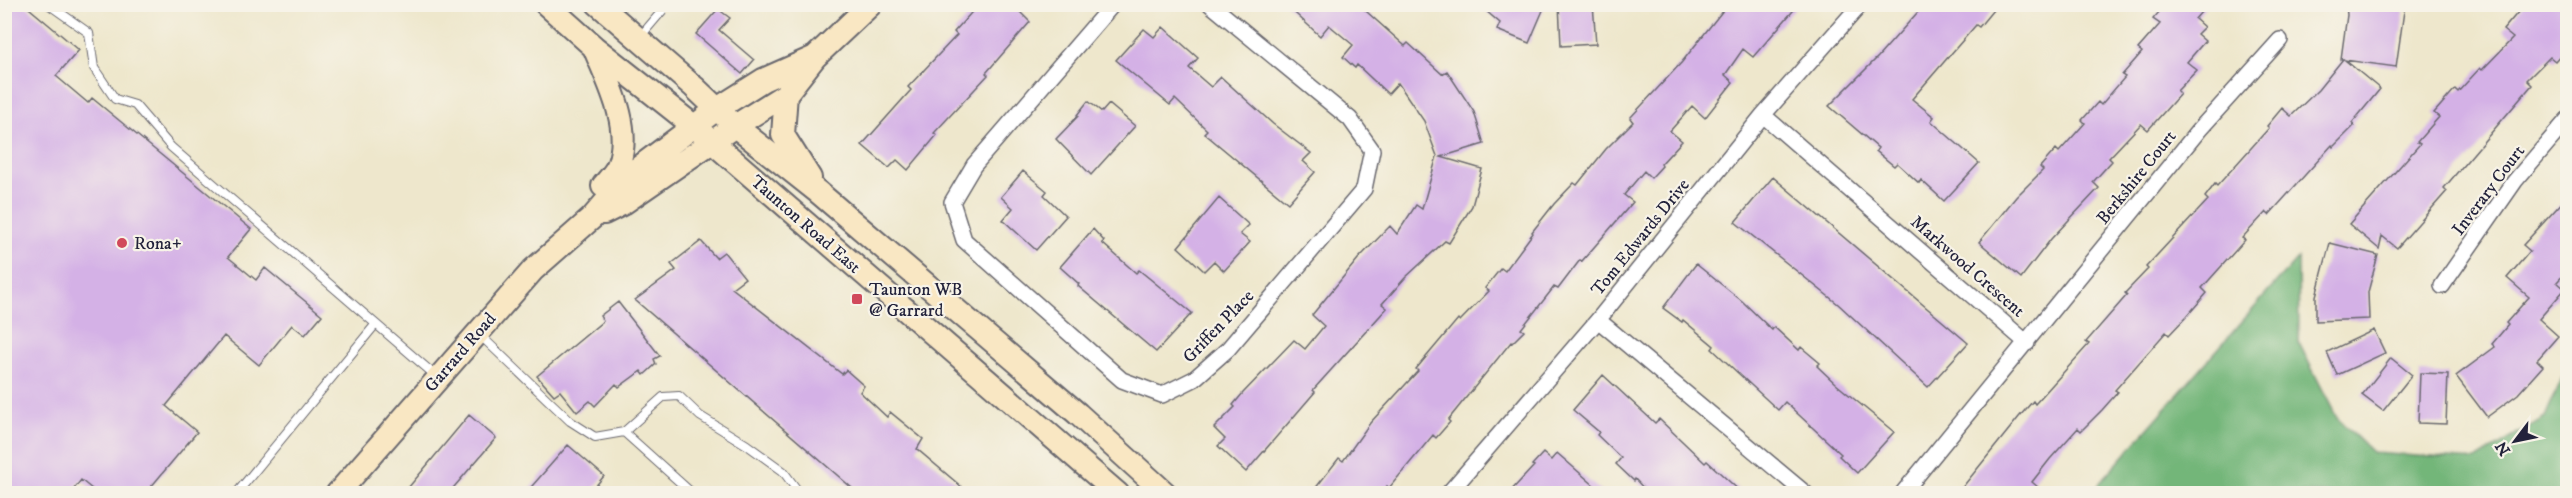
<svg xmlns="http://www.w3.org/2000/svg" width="2572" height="498" viewBox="0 0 2572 498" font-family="'IM FELL DW Pica',serif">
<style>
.forest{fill:#73b679;stroke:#4a6c5a;stroke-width:1.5}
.building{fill:#d4b1e6}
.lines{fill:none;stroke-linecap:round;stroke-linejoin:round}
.lane-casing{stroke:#69676e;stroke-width:10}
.street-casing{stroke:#69676e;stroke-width:18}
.secondary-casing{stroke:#69676e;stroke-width:26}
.lane{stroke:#fff;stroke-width:8}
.street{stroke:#fff;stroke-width:15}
.secondary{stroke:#f9e7c3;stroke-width:22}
.poi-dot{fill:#d1495b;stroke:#f7f3e8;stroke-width:2}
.labels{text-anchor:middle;stroke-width:4.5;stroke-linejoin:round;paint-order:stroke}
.street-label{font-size:18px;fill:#22223b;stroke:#f7f3e8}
.poi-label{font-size:18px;fill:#22223b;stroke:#f7f3e8;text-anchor:start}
</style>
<rect width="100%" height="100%" fill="#f7f3e8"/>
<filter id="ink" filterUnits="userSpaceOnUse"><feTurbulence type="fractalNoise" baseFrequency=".0167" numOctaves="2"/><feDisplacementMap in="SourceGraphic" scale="12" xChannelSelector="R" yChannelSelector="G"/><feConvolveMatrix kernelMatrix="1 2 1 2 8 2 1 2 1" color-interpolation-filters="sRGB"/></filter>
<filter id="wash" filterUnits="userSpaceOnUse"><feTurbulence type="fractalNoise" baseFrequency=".008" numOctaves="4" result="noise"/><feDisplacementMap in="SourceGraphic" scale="24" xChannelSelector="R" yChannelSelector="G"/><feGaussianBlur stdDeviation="1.35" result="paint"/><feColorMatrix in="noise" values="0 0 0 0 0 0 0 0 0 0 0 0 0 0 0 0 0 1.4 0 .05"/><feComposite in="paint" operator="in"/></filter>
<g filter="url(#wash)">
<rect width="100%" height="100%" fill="#eee7cc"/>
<path class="forest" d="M2298,258L2299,343L2337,418L2373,453L2476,460L2545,417L2567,367V493H2091Z"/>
<g id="blocks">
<path class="building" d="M10,4H24L79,50L56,76L88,103L92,98L251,229L228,257L256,280L265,268L322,315L305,335L292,325L259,365L224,336L166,406L197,432L145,494H98L81,480L70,494H13L4,486V11Z
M979,4H1026L1020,12L1030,22L986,73L988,75L934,133L937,135L908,170L897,160L889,168L862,145L911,90L908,87L957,35L954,32Z
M1285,4H1358L1405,46L1408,43L1442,74L1447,71L1474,112L1484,144L1441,157L1482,169L1472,206L1449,243L1445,241L1405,278L1382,304L1387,308L1313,390L1315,392L1246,472L1218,446L1225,439L1214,428L1235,407L1233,405L1243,393L1294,340L1305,349L1324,326L1312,315L1358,259L1390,226L1397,234L1416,205L1422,209L1437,156L1424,121L1398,83L1388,94L1357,65L1355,68L1343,57L1353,45L1329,25L1320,36Z
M1478,4H1535L1544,8L1529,43L1497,30L1500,23Z
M1559,4H1593L1596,44L1561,46Z
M1728,4H1799L1753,57L1743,49L1725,75L1733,82L1705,118L1692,106L1670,131L1682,141L1661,164L1662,166L1651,178L1644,171L1624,195L1633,202L1582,261L1580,260L1558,289L1554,287L1521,329L1524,331L1512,343L1511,342L1448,420L1450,422L1436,438L1433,435L1389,488L1387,486L1382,494H1311L1339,458L1343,461L1370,423L1418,371L1416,369L1458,319L1460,321L1489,291L1485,288L1501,268L1505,271L1533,233L1532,232L1554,204L1574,183L1577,185L1606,149L1633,122L1630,118L1682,62Z
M1925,4H1998L1979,27L1976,25L1912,99L1934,117L1931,121L1979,163L1944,201L1921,180L1919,183L1897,163L1894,166L1876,151L1878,148L1829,106L1878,57Z
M2166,4H2208L2195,19L2204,27L2197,34L2205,41L2187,62L2197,70L2177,91L2180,94L2148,130L2141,124L2109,158L2112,161L2093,182L2099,188L2051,239L2021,278L1979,242L2016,197L2043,170L2040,167L2056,149L2059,152L2085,123L2082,120L2098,102L2101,105L2125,77L2122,75L2142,52L2138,49L2160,24L2153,19Z
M2405,4L2396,67L2345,60L2380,89L2352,123L2354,126L2333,147L2332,145L2269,215L2266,212L2242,238L2245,240L2202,288L2207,293L2187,316L2169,335L2166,332L2115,390L2118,392L2102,410L2081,431L2078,428L2050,459L2032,482L2046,494H1957L2019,417L2033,401L2035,404L2089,344L2086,342L2127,295L2125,293L2148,269L2146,267L2208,200L2205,197L2215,184L2217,186L2269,128L2267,126L2282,108L2291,116L2318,90L2343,59H2341L2347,15L2346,5Z
M2525,4H2568V46L2555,61L2550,57L2527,80L2532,85L2444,188L2447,191L2397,248L2382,236L2379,249L2349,224L2420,144L2417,142L2439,117L2434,113L2455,89L2458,92L2480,68L2482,70L2513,38L2503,30Z
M718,9L730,18L719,30L754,60L742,74L696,34Z
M1163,27L1198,58L1189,68L1211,87L1221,77L1273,124L1311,153L1303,161L1315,172L1288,203L1204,133L1207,130L1175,99L1170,105L1116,60L1144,29L1154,37Z
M1088,101L1102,112L1109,104L1135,126L1091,175L1056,139L1078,116L1077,115Z
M1023,171L1047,191L1044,195L1066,216L1036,250L1003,220L1013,208L1001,197Z
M1773,177L1968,343L1928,387L1838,304L1735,222Z
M2568,196V270L2557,282L2565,289L2539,319L2558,336L2537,360L2543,366L2518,394L2487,417L2456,376L2495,347L2492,344L2508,325L2506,323L2529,297L2507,278L2530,251L2523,245Z
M1219,198L1249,225L1240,234L1250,242L1224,271L1214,261L1204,271L1178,247Z
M1093,229L1104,241L1102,243L1136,273L1139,270L1192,313L1156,352L1078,286L1079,284L1060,267Z
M701,241L716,258L724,252L745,278L732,288L842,374L846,370L864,386L860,392L887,417L890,412L923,439L917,449L970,494H859L635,300L676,270L671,264Z
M2330,243L2378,255L2368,292L2369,319L2316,321V296Z
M1696,264L1742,301L1772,330L1774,327L1799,350L1801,347L1820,363L1817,366L1836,384L1894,432L1857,473L1839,456L1841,454L1785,402L1778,410L1712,349L1714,346L1683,320L1682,322L1663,308Z
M618,302L660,356L654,359L656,364L644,375L641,371L619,387L616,384L595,406L590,401L577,412L560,391L554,395L537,376L603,321L600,316Z
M2374,330L2385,353L2337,375L2327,352Z
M2391,358L2412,375L2383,411L2362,395Z
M2420,373L2448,374L2446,424L2418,423Z
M1603,375L1655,423L1659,419L1705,463L1707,461L1743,494H1649L1635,479L1634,481L1616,464L1621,458L1597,435L1599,432L1573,410Z
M469,415L496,438L448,494H403Z
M568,445L604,476L589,494H525Z
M1543,453L1551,460L1557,453L1604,494H1508L1534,466L1532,465Z"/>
</g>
</g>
<g filter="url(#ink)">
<use href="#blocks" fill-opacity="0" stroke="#69676e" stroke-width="1.5"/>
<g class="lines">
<g class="lane-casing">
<path id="lane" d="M48,4L89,33L94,68L115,99L135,105L171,147L436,376
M639,38L662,11
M480,335L570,421L595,437L624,432L663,397L679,396L700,416L747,445L783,471L800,494
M624,432L693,494
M236,494L375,325"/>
</g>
<g class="street-casing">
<path id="street" d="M1113,4L974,165L952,202L964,240L1122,380L1162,395L1194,379L1228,349L1364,189L1372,150L1350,119L1210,4
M1763,115L2027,343
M2442,286L2515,181L2568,119
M1598,320L1806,494
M1448,494L1598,320L1763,115L1861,4
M1902,494L2199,130L2280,40"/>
</g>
<g class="secondary-casing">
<path id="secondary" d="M546,4L594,47L695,127L1118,494
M598,4L694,87L735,126L818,192L1078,414L1166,494
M594,47C608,82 632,125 619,163C617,171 608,180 603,186
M786,94L783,135L810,178
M604,213L622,204L735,126L786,94L815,57L871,4
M337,494L533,270L592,218L629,175L717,109L763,80L815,57"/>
</g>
<use href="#lane" class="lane"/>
<use href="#street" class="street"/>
<use href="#secondary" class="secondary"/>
</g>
</g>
<g class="poi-dot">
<circle cx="122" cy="243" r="6"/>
<rect x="851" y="293" width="12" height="12" rx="3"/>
</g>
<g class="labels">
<g class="street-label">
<text transform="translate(2136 177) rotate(-51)" y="6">Berkshire Court</text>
<text transform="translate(2488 190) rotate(-53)" y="6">Inverary Court</text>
<text transform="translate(806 224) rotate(41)" y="6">Taunton Road East</text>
<text transform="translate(1640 237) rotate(-51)" y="6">Tom Edwards Drive</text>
<text transform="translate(1968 266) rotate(41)" y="6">Markwood Crescent</text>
<text transform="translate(1218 326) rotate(-46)" y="6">Griffen Place</text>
<text transform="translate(460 352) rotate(-49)" y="6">Garrard Road</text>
</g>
<g class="poi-label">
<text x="134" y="249">Rona+</text>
<text x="869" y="295">Taunton WB<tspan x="869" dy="21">@ Garrard</tspan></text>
</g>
</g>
<rect width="2572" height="498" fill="none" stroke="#f7f3e8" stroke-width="24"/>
<g transform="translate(2515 441) rotate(238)" stroke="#f7f3e8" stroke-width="4.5" paint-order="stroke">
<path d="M0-4.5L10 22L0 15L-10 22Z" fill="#22223b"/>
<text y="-9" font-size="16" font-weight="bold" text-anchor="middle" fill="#22223b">N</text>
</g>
</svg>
